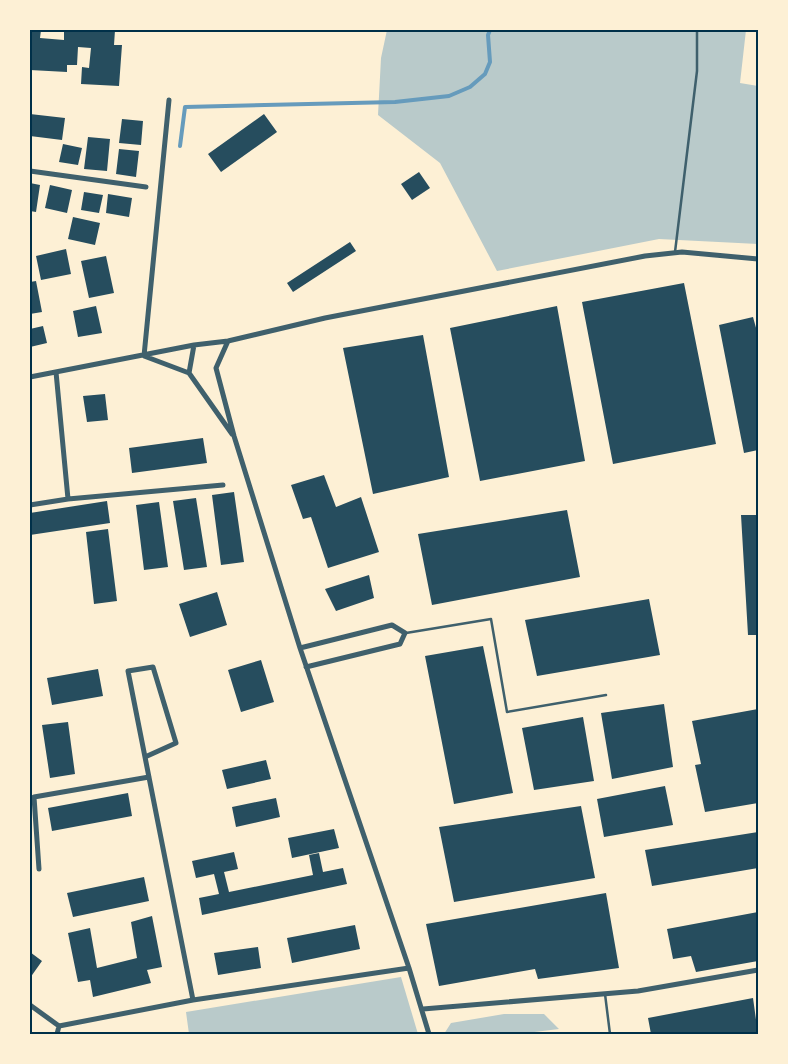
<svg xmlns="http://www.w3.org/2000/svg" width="788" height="1064" viewBox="0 0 788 1064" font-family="Helvetica,sans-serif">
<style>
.green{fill:#b9caca}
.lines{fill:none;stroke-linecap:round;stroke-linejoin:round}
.stream{stroke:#669bbc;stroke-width:4}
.building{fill:#264d5e}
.service{stroke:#3f606c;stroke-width:2.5}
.minor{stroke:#3f606c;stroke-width:5}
.neatline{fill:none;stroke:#003049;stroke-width:2}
</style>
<rect width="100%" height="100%" fill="#fdf0d5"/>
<path class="green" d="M387,30H746L740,83L758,86V244L659,239L497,271L440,163L378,115L381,58Z
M401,977L418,1034H189L186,1012Z
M504,1014H544L559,1029L518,1034H444L451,1023Z"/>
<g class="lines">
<path class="stream" d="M180,146L185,107L395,102L449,96L470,87L485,74L490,62L488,35L490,30"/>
</g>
<path class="building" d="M30,30H41L40,38L64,40V30H115L114,45H122L119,86L81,84L82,67L89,68L91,48L78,47L77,65H67V72L30,70Z
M30,114L65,118L62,140L30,136Z
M264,114L277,132L221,172L208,154Z
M122,119L143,121L141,145L119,143Z
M88,137L110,139L107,171L84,169Z
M63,144L82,148L78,165L59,162Z
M119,149L139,151L136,177L116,174Z
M419,172L430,188L412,200L401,184Z
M30,183L40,185L36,212L30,211Z
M50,185L72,190L67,213L45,208Z
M84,192L103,195L99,213L81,210Z
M108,194L132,198L129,217L106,213Z
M73,217L100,223L95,245L68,239Z
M350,242L356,251L293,292L287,283Z
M66,249L71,274L41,280L36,256Z
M106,256L114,293L89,298L81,261Z
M36,281L42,312L30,314V282Z
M684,283L716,444L613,464L582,302Z
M96,306L102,333L78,337L73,311Z
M557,306L585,461L480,481L450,328Z
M753,317L758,335V450L744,453L719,325Z
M43,326L47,343L30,347V329Z
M423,335L449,477L373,494L343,348Z
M105,394L108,420L87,422L83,396Z
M203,438L207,463L132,473L129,448Z
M324,475L336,507L361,497L379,552L328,568L311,517L303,519L291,485Z
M234,492L244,562L221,565L212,495Z
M196,498L207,567L184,570L173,501Z
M107,501L110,523L30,535V513Z
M159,502L168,567L144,570L136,505Z
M567,510L580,577L432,605L418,534Z
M741,515H758V635H748Z
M108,529L117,601L94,604L86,532Z
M369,575L374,598L336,611L325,589Z
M217,592L227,625L190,637L179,604Z
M649,599L660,655L537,676L525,620Z
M483,646L513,793L454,804L425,656Z
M261,660L274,702L241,712L228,670Z
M98,669L103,696L52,705L47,678Z
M664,704L673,767L612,779L601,713Z
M758,709V803L705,812L695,765L701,764L692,721Z
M583,717L594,781L534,790L522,728Z
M68,722L75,774L50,778L42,725Z
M266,760L271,779L227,789L222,770Z
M665,786L673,825L604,837L597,799Z
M128,793L132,816L52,831L48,808Z
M276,798L280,817L236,827L232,807Z
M581,806L595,878L454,902L439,827Z
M334,829L339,848L292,858L288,838Z
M758,832V868L652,886L645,850Z
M234,852L238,869L224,872L229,892L313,875L309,855L319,853L323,872L343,868L347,884L202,915L199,898L219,894L214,874L196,878L192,861Z
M144,877L149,901L73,917L67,893Z
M606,893L619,968L538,979L535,969L439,986L426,924Z
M758,912V961L696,972L691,956L673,959L667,929Z
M152,916L162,967L147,970L151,983L93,997L90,980L78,982L68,933L90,928L97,968L137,958L131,922Z
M355,925L360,949L292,963L287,938Z
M258,947L261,968L218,975L214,953Z
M30,952L42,961L30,978Z
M753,998L758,1034H651L648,1018Z"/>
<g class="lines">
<path class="service" d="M675,252L697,71V30
M406,633L491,619L507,712L606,695
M605,994L610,1034"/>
<path class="minor" d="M169,100L144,356L189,373L232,434
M30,171L146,187
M228,341L216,368L234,436L300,648L409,968L429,1034
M56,372L68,499
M189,373L194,345
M30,377L194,345L228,341L325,318L645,256L682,252L758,259
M30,505L68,499L223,485
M300,648L392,625L405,633L400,644L306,667
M145,757L176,743L153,667L128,671L193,1000
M39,869L34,797L149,777
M30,1005L59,1026
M423,1009L638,991L758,970
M59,1026L193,1000L409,968
M57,1034L59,1026"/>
</g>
<rect width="788" height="1064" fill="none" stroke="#fdf0d5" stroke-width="62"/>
<rect x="31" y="31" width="726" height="1002" class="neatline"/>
</svg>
